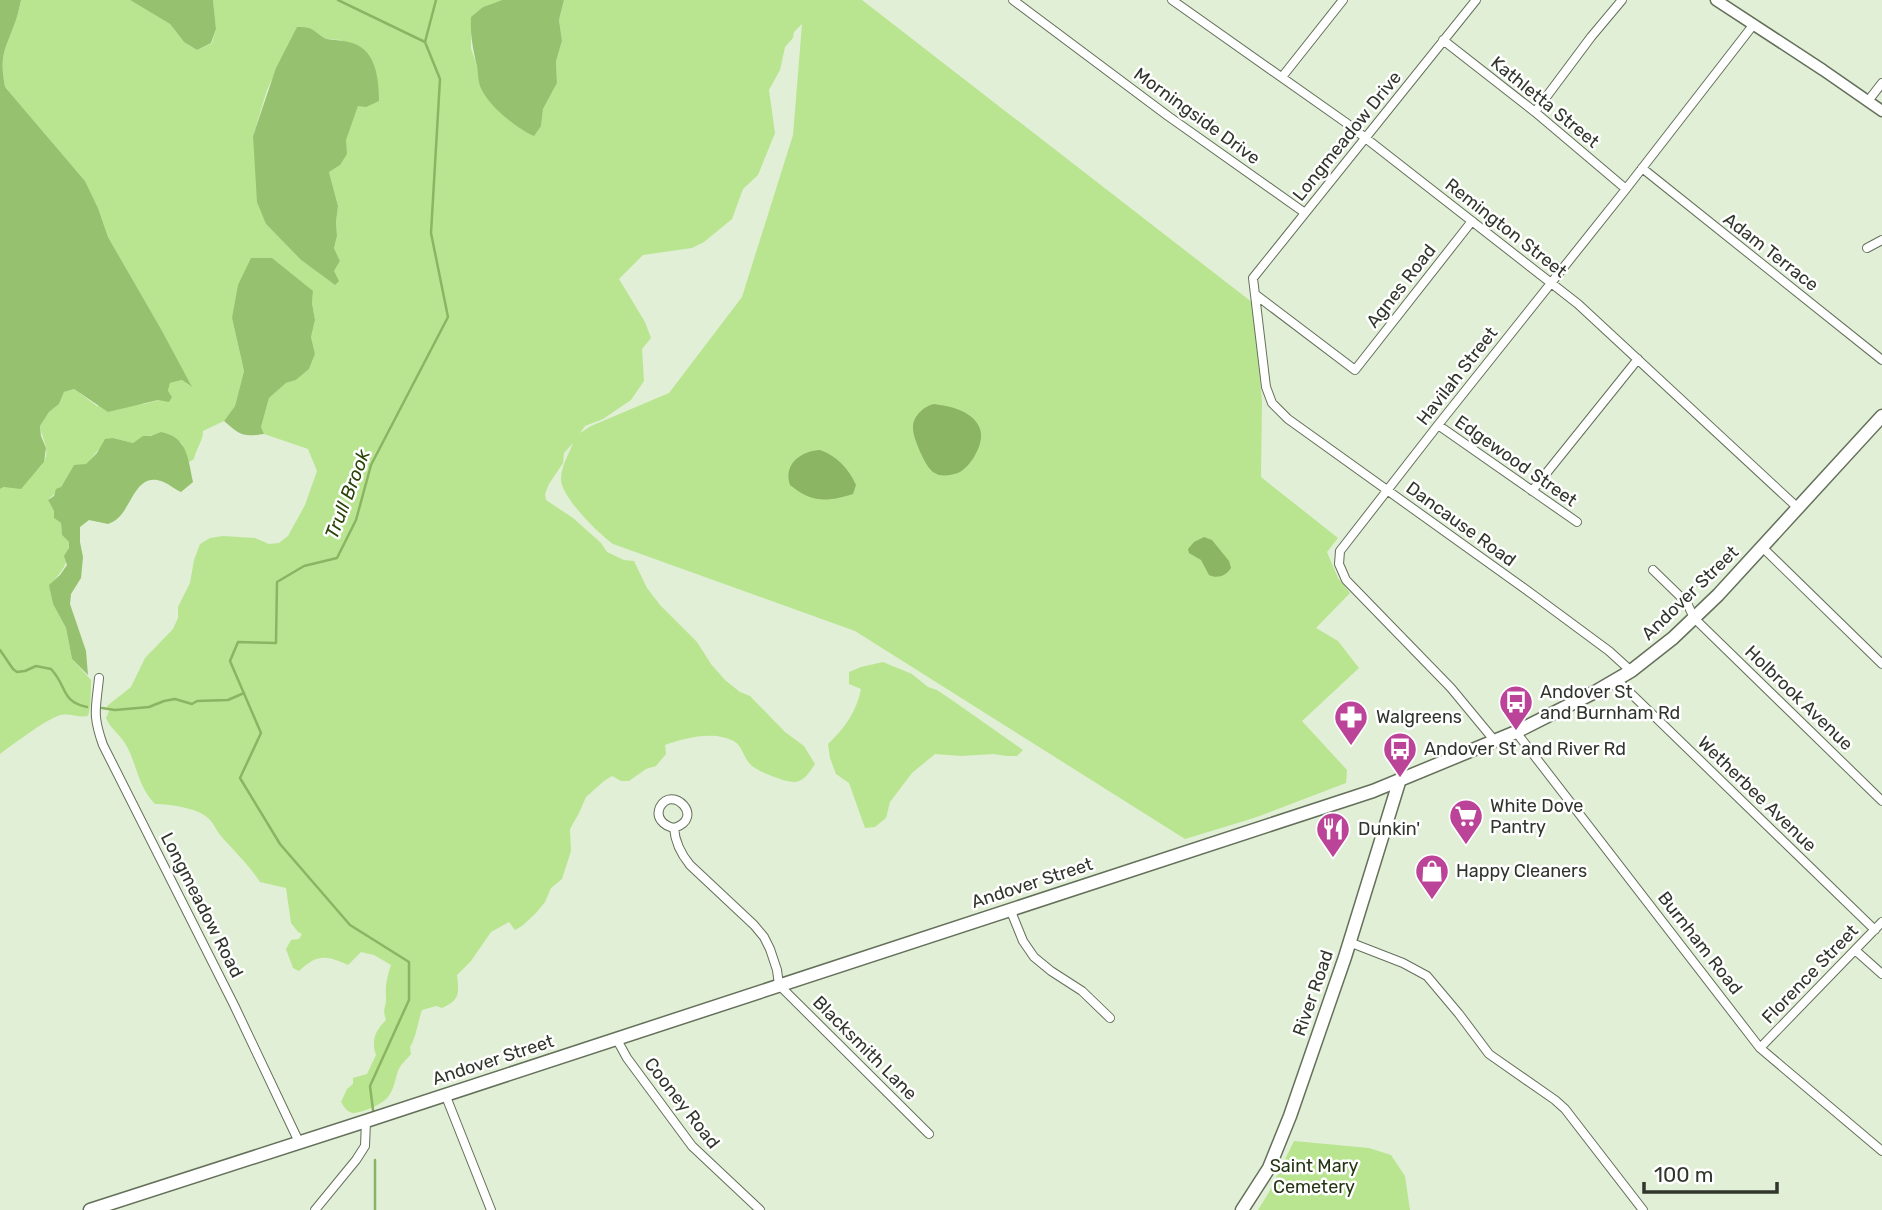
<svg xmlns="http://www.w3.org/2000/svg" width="1882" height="1210" viewBox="0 0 1882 1210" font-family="Rubik,sans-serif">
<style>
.green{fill:#b9e591;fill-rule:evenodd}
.forest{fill:#96c16f}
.water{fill:#8bb463}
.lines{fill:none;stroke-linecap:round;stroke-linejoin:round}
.stream{stroke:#8bb463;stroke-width:2.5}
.minor-casing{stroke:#64705a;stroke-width:10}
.tertiary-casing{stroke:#64705a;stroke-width:13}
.secondary-casing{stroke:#64705a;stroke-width:15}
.minor{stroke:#fff;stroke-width:8}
.tertiary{stroke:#fff;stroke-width:10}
.secondary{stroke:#fff;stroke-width:12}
.labels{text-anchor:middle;stroke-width:5;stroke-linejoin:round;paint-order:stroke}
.street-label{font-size:18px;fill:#31362c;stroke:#fff}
.poi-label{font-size:18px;fill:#31362c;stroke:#fff;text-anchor:start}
.park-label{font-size:18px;fill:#253614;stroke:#fff}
.water-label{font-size:19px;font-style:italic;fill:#294206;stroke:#fff}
</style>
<rect width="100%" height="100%" fill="#e1efd6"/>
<path class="green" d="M21,0H130L170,24L184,42L197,50L212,43L216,29L213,0H502L483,7L471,18V48L478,69L479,84L541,126L543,109L557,83L556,61L562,41L559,20L564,0H862L1253,303L1262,401L1261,477L1338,538L1327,552L1338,578L1350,593L1316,628L1338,641L1359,668L1302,721L1347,770L1346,783L1254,818L1185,839L855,631L613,544C598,533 561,497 561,479C561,466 569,454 573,443L564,453L563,463L549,484L545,494L546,500L573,518L601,543L607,552L624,560L634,561L647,588L660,605L697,642L711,664L725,680L740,692L750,696L785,732L804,746L815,764C810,771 805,781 795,782C786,783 756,771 750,764C744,758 742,746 735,742C715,730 685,738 665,745L666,754L656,766L646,769L629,781H621L612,776L604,781L586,797L579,813L570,829L571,851L562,879L551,888L545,902L536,913L522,926L515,930L509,922L491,932L471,961L457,975C459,994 460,1000 442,1008L436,1006L422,1010C418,1021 416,1038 410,1047L411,1054C407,1059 400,1065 398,1071C395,1080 394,1089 388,1097C383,1104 362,1113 353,1113C347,1112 344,1107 341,1102L347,1089L353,1084V1078L367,1074L376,1055C371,1041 375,1031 386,1020C382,1008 386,1009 386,998C385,986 387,977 391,965L374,955L361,952L348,965C326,955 317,954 299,971L293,968L286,949L291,940L299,939L302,934L298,932L291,923L286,888L260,882C249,865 234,851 221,836C216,830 213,822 208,818C198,808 169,804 155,804C138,787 137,764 126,745C120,734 112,731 106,718L109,711L107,706L131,687L145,658L173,629L178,618V607L190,583L194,560L200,544L210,538L223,536L255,538L269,544L279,543L288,536L305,505L317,471L308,449L264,434L261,427L269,398L286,383L296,380L309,369L315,354L311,337L315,320L312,303L313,291L232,318L244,371L235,406L224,421L203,431C203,442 196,448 194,459L189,462L182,443L161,433C148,437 145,435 133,443L113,438C101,445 95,454 86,465H74L61,487L48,500L54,511V518L61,523L62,535L69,542C69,564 63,570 50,585L53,604L66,628L72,659L91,680C91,690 91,708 88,716C79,718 70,713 61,715C49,717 11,746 0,754V489C17,481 50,472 46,448C45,441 41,434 40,426L49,412L59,404L64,392L74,389L97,406L144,404L159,400L168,391L170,383L182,380L190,386L161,329L108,237L98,208L85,181L5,87C0,57 3,54 13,28C17,19 19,9 21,0ZM802,24L793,135L742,297L669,393L591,426L580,433L585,426L603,419L631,400L644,381L642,349L651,338L645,322L619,279L643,255L692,248L704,242L732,219L743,189L758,175L775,133L769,90L780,70L785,47L793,38L794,32ZM317,35L327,39L341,40L358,106L345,140L329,172L338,206L336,222L337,236L334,248L340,261L334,271L335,285L301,260L266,224L253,136L267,90L284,54Z
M883,662L912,674L928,687L937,690L959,705L1023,750L1017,756H1006L994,754L961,756L935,754L912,773L890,802L886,818L875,827L865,828L849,783L836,774L830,758L828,744C844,729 857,711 861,689L849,684V672L861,667Z
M1294,1141L1369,1148L1391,1155L1405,1176L1410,1210H1258L1269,1192Z"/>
<path class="forest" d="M0,0H21C19,9 17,19 13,28C3,54 0,57 5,87L85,181L98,208L108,237L161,329L192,387L182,380L170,383L168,391L172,397L169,402L158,400L108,412L74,389L64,392L59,404L49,412L40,426L41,436L46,448L44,462L21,489L4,487L0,489Z
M130,0H213L216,29L211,43L197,50L184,42L170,24Z
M502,0H564L559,20L562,41L556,61L557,83L543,109L541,126L534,136C515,127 485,104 479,83C478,78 478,72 477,66C473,49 470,35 471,17L483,7Z
M297,27C302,27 309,27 313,30C318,33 321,37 327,39C338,41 349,40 359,46C377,56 379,83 379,101L366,107L358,106L346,140L347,154L340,165L329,172L338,206L336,222L337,236L334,248L340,261L334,271L339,281L335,285L301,260L266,224L257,202L253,136L276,68Z
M251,258H272L313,291L312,303L315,320L311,337L315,354L309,369L296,380L286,383L269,398L261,427L264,434C242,437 240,435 224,421L235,406L244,371L232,318L238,285Z
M161,432C188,437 188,459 193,482L181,492C174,489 168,483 161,481C136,473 132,506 118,518C115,521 112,522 108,524L89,520L80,527V542L83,557L81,578L71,594L70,604L86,651L88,675L72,659L66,628L53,604L49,585L60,575L67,565L64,556L69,548V542L62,535L61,523L54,518V511L48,500L54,496L56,489L61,487L74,465L86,464L97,453L105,439L113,438L133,443L143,436H151Z"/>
<path class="water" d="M934,404C950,406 974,411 980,429C985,442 972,465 960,472C954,475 945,476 939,475C935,473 932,472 930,469C924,462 912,436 913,427C913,416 924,406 934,404Z
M820,450C837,456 849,469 856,485L853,494C827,502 812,503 790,485C783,464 801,451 820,450Z
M1204,537L1212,540L1229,561L1231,568C1226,576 1217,579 1209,575L1201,560L1189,553L1188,549L1194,542Z"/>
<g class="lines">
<path class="stream" d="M338,0L425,42L440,79L431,233L448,317L371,465L356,520L337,558L304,566L277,582L276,643L238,642L230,661L261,733L240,778L280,844L350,925L409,962V1000L370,1086L373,1110
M425,42L436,0
M0,650L13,669L17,672L25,671L36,666L51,669C68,687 60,701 87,707
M102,708L115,710L149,707L164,701L175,699L192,704L197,701L228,700L244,693
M375,1210V1160"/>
<g class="minor-casing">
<path id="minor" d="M1013,0L1168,116L1305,213
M1172,0L1345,122L1578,304L1798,508
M1476,0L1253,278L1266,387L1272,403L1288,419L1532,594L1609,651L1631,671
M1443,40L1535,112L1626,189
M1282,77L1343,0
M1868,101L1882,83
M1535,112L1591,37L1622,0
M1642,168L1882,360
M1867,248L1882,240
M1256,295L1355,370L1472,221
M1438,425L1577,522
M1532,491L1638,359
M1762,547L1882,664
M1653,570L1687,603L1694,618L1882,801
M99,678C96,709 92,714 103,745L234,1005L299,1142
M1617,680L1875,930
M1516,732L1760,1048L1882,1151
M1494,740L1451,688L1346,580L1339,564L1340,551L1438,425L1626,189L1754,24
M674,828C664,826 655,818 660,807C672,784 706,818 674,828C675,842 681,854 690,865L754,925L764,937L770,949L777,970L779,985L929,1134
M1010,909L1023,941L1034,957L1051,971L1082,991L1110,1018
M1349,942L1403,963L1427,976L1459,1014L1489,1054L1555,1100L1565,1109L1643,1210
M1855,950L1882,974
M616,1038L627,1058L692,1146L760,1210
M1760,1048L1882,922
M445,1094L491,1210
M315,1210L356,1160L365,1146L366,1121"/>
</g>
<g class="tertiary-casing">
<path id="tertiary" d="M1716,0L1823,70L1882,111"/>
</g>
<g class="secondary-casing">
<path id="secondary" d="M90,1210L366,1121L1373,791L1516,732L1595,692L1631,671L1673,638L1718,595L1882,416
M1242,1210L1269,1168L1290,1116L1345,957L1400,779"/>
</g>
<use href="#minor" class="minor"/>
<use href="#tertiary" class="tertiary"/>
<use href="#secondary" class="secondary"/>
</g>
<defs>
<g id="bus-pin" transform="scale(1.75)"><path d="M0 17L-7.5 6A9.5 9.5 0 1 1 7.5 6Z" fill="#bb4398" stroke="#fff"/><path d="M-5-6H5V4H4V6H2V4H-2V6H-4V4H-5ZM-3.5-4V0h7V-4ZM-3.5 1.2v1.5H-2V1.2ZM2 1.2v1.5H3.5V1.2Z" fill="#fff"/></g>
<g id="pharmacy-pin" transform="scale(1.75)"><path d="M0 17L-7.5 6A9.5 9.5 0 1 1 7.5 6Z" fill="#bb4398" stroke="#fff"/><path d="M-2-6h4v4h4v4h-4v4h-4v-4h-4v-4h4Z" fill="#fff"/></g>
<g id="supermarket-pin" transform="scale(1.75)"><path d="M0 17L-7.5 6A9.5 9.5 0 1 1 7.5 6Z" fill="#bb4398" stroke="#fff"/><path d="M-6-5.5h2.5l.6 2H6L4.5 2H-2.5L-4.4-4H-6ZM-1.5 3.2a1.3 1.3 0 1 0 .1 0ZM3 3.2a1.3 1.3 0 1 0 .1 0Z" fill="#fff"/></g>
<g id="restaurant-pin" transform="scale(1.75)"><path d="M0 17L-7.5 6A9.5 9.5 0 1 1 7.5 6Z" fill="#bb4398" stroke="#fff"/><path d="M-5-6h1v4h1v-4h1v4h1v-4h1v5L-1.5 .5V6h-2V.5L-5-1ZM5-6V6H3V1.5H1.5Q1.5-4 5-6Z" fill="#fff"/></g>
<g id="shop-pin" transform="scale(1.75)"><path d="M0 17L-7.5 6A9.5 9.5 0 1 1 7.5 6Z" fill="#bb4398" stroke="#fff"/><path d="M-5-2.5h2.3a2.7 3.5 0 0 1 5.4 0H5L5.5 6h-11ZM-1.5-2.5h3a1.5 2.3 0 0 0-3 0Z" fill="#fff"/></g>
</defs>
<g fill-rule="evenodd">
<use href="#bus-pin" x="1516" y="702"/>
<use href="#pharmacy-pin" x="1351" y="717"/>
<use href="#bus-pin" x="1400" y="749"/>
<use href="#supermarket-pin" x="1466" y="816"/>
<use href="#restaurant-pin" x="1333" y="829"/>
<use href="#shop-pin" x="1432" y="871"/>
</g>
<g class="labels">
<g class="street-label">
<text transform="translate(1545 102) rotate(39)" y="6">Kathletta Street</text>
<text transform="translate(1197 116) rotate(36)" y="6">Morningside Drive</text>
<text transform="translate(1347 136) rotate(-51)" y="6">Longmeadow Drive</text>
<text transform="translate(1506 228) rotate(38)" y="6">Remington Street</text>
<text transform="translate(1771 252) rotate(38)" y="6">Adam Terrace</text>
<text transform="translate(1401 286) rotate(-52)" y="6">Agnes Road</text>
<text transform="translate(1457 376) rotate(-52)" y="6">Havilah Street</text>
<text transform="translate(1516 461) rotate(35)" y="6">Edgewood Street</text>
<text transform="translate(1461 524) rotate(36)" y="6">Dancause Road</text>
<text transform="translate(1690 593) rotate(-44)" y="6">Andover Street</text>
<text transform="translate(1799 698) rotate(44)" y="6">Holbrook Avenue</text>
<text transform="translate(1757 794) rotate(44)" y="6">Wetherbee Avenue</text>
<text transform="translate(1032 883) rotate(-18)" y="6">Andover Street</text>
<text transform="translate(202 905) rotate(63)" y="6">Longmeadow Road</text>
<text transform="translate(1700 943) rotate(52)" y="6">Burnham Road</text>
<text transform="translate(1810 974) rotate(-46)" y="6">Florence Street</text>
<text transform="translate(1313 993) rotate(-71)" y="6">River Road</text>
<text transform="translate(865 1048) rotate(45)" y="6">Blacksmith Lane</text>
<text transform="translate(493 1060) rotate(-18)" y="6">Andover Street</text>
<text transform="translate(682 1103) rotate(52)" y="6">Cooney Road</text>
</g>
<g class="poi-label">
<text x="1540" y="698">Andover St<tspan x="1540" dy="21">and Burnham Rd</tspan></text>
<text x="1376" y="723">Walgreens</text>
<text x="1424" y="755">Andover St and River Rd</text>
<text x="1490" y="812">White Dove<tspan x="1490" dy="21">Pantry</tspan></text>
<text x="1358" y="835">Dunkin'</text>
<text x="1456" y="877">Happy Cleaners</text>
</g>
<g class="park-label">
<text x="1314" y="1172">Saint Mary<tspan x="1314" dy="21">Cemetery</tspan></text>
</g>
<g class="water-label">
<text transform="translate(347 494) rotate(-69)" y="7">Trull Brook</text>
</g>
</g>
<path d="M1644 1182v10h133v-10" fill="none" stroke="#31362c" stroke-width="3.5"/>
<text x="1654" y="1182" font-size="21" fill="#31362c" stroke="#ffffff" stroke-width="5" paint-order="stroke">100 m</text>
</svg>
